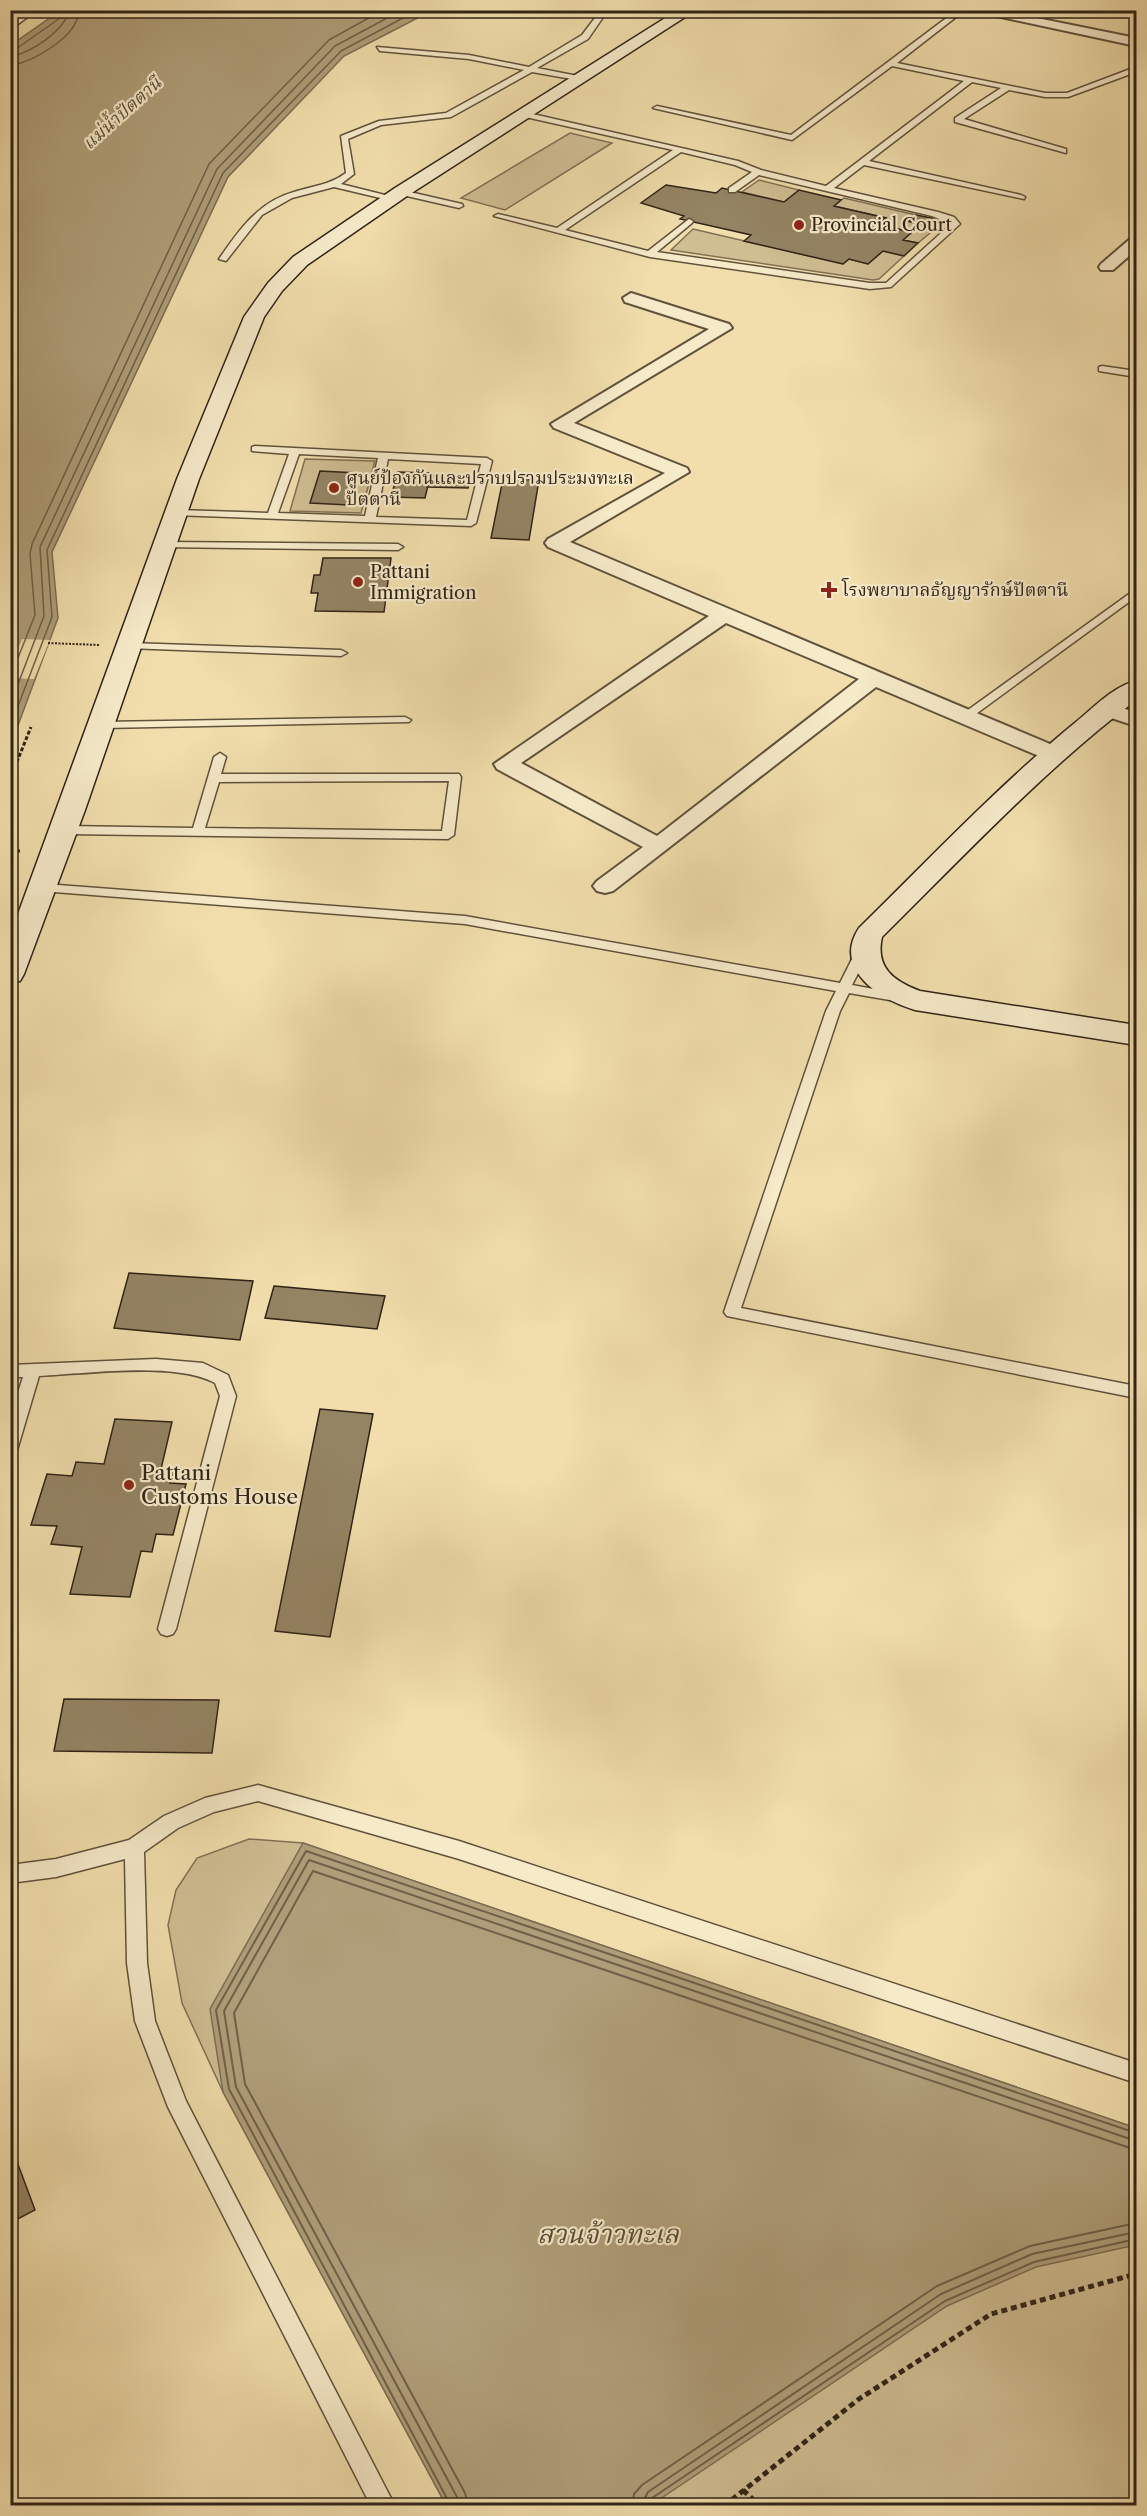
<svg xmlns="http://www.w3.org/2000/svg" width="1147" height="2516" viewBox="0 0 1147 2516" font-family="'Libre Caslon Text','Noto Serif Thai',serif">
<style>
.green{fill:#d0be93;stroke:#807055;stroke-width:1.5}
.water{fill:#af9e79;stroke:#7c6d52;stroke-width:1.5}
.pier{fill:#f1deac}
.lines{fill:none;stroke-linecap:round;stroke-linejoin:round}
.shore-far1{stroke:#6f6048;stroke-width:1.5}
.shore{stroke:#6f6048;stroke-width:2}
.building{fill:#948464;stroke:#2f2317;stroke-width:1.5}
.lane-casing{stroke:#60523c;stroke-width:3}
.street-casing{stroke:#60523c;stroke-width:4}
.secondary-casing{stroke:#2f2317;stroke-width:3}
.path-far2{stroke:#2f2317;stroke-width:2;stroke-dasharray:2 1.5;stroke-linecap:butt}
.path-far1{stroke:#2f2317;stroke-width:3;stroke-dasharray:4 2;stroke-linecap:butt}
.path{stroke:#2f2317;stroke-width:5;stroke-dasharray:6 4;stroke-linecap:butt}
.lane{fill:#f6eac9;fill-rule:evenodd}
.street{fill:#f6eac9;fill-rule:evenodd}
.secondary{fill:#f6eac9;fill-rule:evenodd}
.poi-dot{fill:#8f2418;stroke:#f6eac9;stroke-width:2}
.labels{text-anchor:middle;stroke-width:4.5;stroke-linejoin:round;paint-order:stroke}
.far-water-label{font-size:18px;font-style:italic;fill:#5c4e39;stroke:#f6eac9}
.far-poi-label{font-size:18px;fill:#2f2317;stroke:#f6eac9;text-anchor:start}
.poi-label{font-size:21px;fill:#2f2317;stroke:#f6eac9;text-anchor:start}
.near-park-label{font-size:26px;font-style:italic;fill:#574a36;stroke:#f6eac9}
</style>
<rect width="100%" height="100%" fill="#f1deac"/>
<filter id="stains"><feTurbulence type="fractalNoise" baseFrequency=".00333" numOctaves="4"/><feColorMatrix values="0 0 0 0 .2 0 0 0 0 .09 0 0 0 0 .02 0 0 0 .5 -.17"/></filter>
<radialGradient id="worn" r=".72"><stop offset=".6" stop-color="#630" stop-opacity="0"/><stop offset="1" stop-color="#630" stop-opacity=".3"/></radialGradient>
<path class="green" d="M570,133L612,143L505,210L461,198Z
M759,180L799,190L784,202L742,192Z
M844,198L916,215L909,222L930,226L937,219L942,223L918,243L903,240L910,233L880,223L886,218L834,206Z
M693,229L843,264L849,259L868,264L883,251L904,256L879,279L873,280L671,250Z
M305,459L375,461L361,513L290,511Z
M249,1839L303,1843L1136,2128V2505H446L223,2092L182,2003L168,1925L176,1890L197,1858Z"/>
<path class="water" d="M60,11H431L344,56L228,177L52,552L58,618L11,744V45Z
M303,1843L1136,2128V2245L1036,2267L947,2306L651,2505H446L223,2092L210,2009Z"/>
<path class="pier" d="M22,639L50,640L34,679L11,678V666Z"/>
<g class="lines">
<path class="shore-far1" d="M10,50L16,49L60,18L63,10
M10,57C32,52 63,32 70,10
M10,66C34,61 78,37 79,10
M10,678L35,615L30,554L32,544L209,164L329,40L383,10
M10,705L44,616L40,547L217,169L335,46L402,10
M10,727L52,617L47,550L223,173L341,51L418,10"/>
<path class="shore" d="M451,2506L229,2089L216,2010L306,1851L1136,2133
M459,2506L457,2497L236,2087L224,2011L309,1860L1136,2141
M468,2506L465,2493L245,2084L234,2013L313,1871L1136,2150
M632,2506L634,2494L642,2485L937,2286L1030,2246L1136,2223
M641,2506L648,2492L941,2294L1032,2254L1136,2232
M649,2506L652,2498L945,2301L1034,2262L1136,2239"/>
</g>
<path class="building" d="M666,185L716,193L722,188L784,202L799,190L841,200L834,206L886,218L880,223L911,233L903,240L918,243L904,256L883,251L868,264L849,259L843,264L744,241L751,235L680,219L684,216L641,203Z
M916,215L937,219L930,226L909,221Z
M320,471L358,473L349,505L310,503Z
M398,472L431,473L425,498L391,497Z
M430,475L471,476L468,488L427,487Z
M503,479L539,480L529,540L491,538Z
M323,558H391L384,612L315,611L318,593H311L314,575H320Z
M129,1273L253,1281L240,1340L114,1328Z
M274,1286L385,1296L377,1329L265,1318Z
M320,1409L373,1414L330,1637L275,1631Z
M115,1419L172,1422L161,1469L174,1470L170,1483L186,1484L173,1535L156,1534L152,1552L141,1551L130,1597L70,1594L82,1547L51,1544L57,1526L31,1525L47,1474L72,1476L76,1462L104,1464Z
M64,1699L219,1700L212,1753L54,1751Z
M10,2143L35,2210L10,2223Z"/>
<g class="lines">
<g class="lane-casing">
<path id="lane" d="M29,10H37L10,30V24Z
M601,10H608L588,39L537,68L583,77V81L532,72L451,117L381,125L348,139L354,174L341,184L393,197V201L334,187L292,198L262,215L226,261L219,259C239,230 258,202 294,192C312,186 330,185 346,173L341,136L379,121L446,113L524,70L469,59L380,51L377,47L469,55L529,67L582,35Z
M957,10H965L897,63L1045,93H1067L1133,68H1136V72L1068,97H1045L1009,90L964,119L1066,149V153L955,122V118L1001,88L972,82L869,161L1021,195L1025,197L1024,199L864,165L834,188L938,212L954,217L960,224L891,287L870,289L650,257L494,216L498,214L557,228L673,150L521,116L524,112L738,161L761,170L826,186L964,81L892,66L792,140L653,108L657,106L791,135ZM681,152L735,165L752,172L729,188V192H735L759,175L932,216L951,224L886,283H870L657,252L692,223L693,221L689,219L648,251L565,230Z
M401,190L462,204L463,206L459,208L398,194L397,192Z
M1102,366L1136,371V377L1099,371V367Z
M255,446L487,458L492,461L476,523L471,526L173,515V511L177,510L268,513L289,454L252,451V447ZM299,454L378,458L365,516L278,513ZM388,459L481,464L467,520L376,517Z
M164,542L398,544L403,547L398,550L160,547V543Z
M1129,594L1133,595V599L969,719H961V715Z
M130,643L341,650L347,653L341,656L126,648L124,646Z
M405,717L411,720L409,722L103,728L97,725L103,722Z
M220,753L226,757L221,774H459L461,777L454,835L448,839L66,834L60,830L66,826L193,828L214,757ZM449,781L442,831L205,828L219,782Z
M45,884L465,916L840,983L858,947H868L870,950L852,985L901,994L908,998L901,1002L849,993L840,1011L741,1308L1136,1386V1398L727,1316L724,1312L826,1011L836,991L465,924L41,891V885Z
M156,1359L203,1363L228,1375L236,1396L176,1629L173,1634L167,1636L161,1634L158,1629L220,1396L215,1383C174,1361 86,1374 39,1376L18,1447L16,1452L10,1453V1418L23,1377H10V1365Z
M258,1785L459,1841L1136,2063V2083L459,1859L258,1801L214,1812L178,1828L144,1852L147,1963L155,2021L186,2101L395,2506H371L168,2107L135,2021L127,1963L125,1859L56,1877L10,1883V1865L56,1859L129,1840L164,1816L205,1798Z"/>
</g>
<g class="street-casing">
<path id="street" d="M968,10H997L1136,38V46Z
M1136,237V250L1113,270H1101L1099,267L1101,264L1130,239Z
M631,293L729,324L732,328L574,423L687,468L689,472L570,542L1062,749L1065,754L1062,759H1046L876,687L613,891L605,893L597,891L593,886L597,881L643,847L497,769L494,764L709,616L548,547L545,543L548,539L665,473L554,428L551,424L709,329L625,302L623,298ZM726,623L859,679L657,836L521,763Z
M1107,702L1136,713V726L1099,714L1096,709L1099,704Z"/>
</g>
<g class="secondary-casing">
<path id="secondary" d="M678,10H696L407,196L307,265L282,291L264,317L199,479L85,810L24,974L20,981L10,983V936L177,479L244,317L268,283L293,257L395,188Z
M1136,681V700C1044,770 965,855 882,937C875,968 894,981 920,991L1136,1025V1045L915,1010C880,1000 832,969 859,928C930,858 999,785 1076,722C1093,708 1114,686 1136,681Z"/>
</g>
<path class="path-far2" d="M48,643L99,645"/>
<path class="path-far1" d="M10,779L31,727
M10,851H22"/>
<path class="path" d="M743,2490L760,2506
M724,2506L859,2399L991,2314L1136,2274"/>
<use href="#lane" class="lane"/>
<use href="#street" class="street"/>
<use href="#secondary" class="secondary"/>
</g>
<g class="poi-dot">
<circle cx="799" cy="225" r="6"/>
<circle cx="334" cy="488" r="6"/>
<circle cx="358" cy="582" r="6"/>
<path d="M826 581h6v6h6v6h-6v6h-6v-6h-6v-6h6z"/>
<circle cx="129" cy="1485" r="6"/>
</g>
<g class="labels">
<g class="far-water-label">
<text transform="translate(122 113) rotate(-42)" y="6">แม่น้ำปัตตานี</text>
</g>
<g class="far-poi-label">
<text x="811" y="231">Provincial Court</text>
<text x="346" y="484">ศูนย์ป้องกันและปราบปรามประมงทะเล<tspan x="346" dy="21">ปัตตานี</tspan></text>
<text x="370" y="578">Pattani<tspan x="370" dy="21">Immigration</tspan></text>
<text x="842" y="596">โรงพยาบาลธัญญารักษ์ปัตตานี</text>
</g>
<g class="poi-label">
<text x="141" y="1480">Pattani<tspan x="141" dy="24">Customs House</tspan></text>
</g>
<g class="near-park-label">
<text x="608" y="2243">สวนจ้าวทะเล</text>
</g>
</g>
<rect width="1147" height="2516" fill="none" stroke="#f1deac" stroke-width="36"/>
<rect x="12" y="12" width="1123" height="2492" fill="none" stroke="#2f2317" stroke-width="3"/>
<rect x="18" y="18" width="1111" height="2480" fill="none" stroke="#2f2317" stroke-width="1.5"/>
<rect width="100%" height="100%" filter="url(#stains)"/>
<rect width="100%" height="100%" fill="url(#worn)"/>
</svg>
